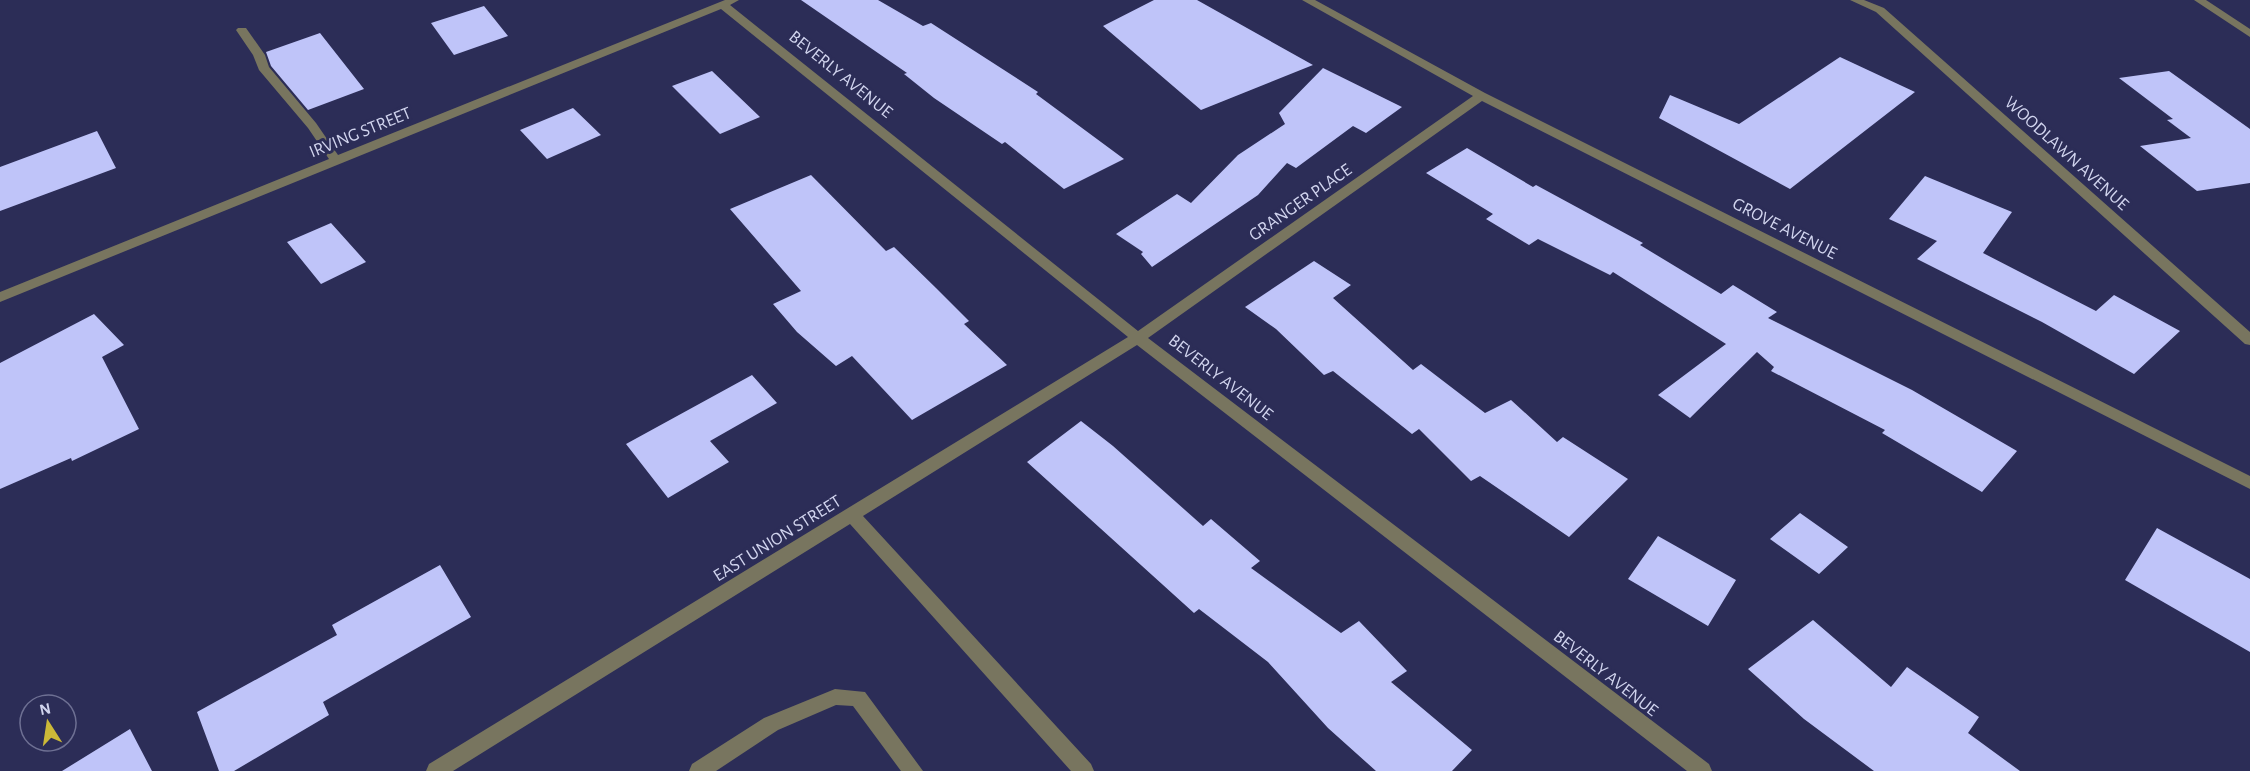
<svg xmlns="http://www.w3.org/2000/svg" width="2250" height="771" viewBox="0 0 2250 771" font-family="'Alegreya Sans',sans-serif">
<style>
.building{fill:#bfc4f9}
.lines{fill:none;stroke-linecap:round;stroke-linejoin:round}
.minor{fill:#78755f;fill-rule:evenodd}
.labels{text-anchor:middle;stroke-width:6;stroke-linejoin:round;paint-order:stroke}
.street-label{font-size:18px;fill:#d1d4ee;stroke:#2c2d57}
</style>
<rect width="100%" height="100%" fill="#2c2d57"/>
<path class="building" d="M801,0H878L923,26L931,23L1038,92L1036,94L1124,159L1064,189L1005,142L1002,144L934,98L904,74L907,73Z
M1154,0H1197L1313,65L1201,110L1103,26Z
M484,6L508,36L454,55L431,23Z
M320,33L364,89L308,110L271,66L266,52Z
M1840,57L1915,92L1790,189L1659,118L1670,95L1739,124Z
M1323,68L1402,107L1366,133L1353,126L1296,168L1287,163L1258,195L1152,267L1141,254L1143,252L1116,234L1177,194L1191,203L1238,155L1285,124L1279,113Z
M712,71L760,117L720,134L672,86Z
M2169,71L2250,129V183L2197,191L2140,146L2191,138L2167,120L2173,119L2119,78Z
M573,108L601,135L547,159L520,130Z
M97,131L116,168L0,211V167Z
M1467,148L1533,187L1536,185L1643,243L1640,245L1721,294L1733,285L1777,312L1768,318L1912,390L2017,451L1982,492L1882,433L1885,430L1771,371L1774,367L1757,352L1690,418L1658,395L1726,344L1613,272L1610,275L1538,239L1529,245L1486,219L1493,214L1426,173Z
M811,175L886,251L894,247L936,288L969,321L964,324L1007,365L912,420L852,356L836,366L797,332L773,304L801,291L730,209Z
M1925,176L2012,212L1983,253L2096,311L2114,295L2180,331L2134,374L2042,322L1917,259L1937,241L1889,219Z
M331,223L366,262L321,284L287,242Z
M1314,261L1351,285L1333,298L1413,370L1421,364L1485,413L1511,400L1557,442L1563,437L1628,479L1569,537L1480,476L1471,481L1419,429L1412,434L1333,371L1324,375L1276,329L1245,307Z
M94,314L124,345L102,357L139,429L72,461L71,458L0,489V363Z
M752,375L777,403L710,441L729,462L668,498L626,444Z
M1081,421L1113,446L1203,526L1211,519L1260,561L1251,568L1341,633L1359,621L1407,671L1391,682L1472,750L1452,771H1376L1328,728L1268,662L1199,609L1194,613L1027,462Z
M1800,513L1848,547L1819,574L1770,539Z
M2157,528L2250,579V652L2125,580Z
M1658,536L1736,580L1708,626L1628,579Z
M440,565L471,617L323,702L329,715L234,771H219L197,712L337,635L332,625Z
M1813,620L1891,687L1907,667L1979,717L1968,733L2020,771H1874L1804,719L1748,669Z
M130,729L152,771H62Z"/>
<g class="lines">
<path class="minor" d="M725,0H739L730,5L1138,331L1473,96L1302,0H1315L1485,93L2250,476V489L1482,101L1148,338L1709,764L1712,771H1687L1137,345L863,516L1091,764L1094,771H1071L850,524L453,771H426L429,764L1128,337L721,9L0,302V292L329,159L308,128L259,70L253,55L236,30L238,28H246L265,55L269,67L316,123L338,155Z
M1850,0H1864L1884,8L2250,332V345L2245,344L1876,12Z
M2194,0H2206L2250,29V37Z
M835,689L865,692L923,771H901L853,706L836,705L778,730L716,771H689L692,764L764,718Z"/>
</g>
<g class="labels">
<g class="street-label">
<text transform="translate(841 74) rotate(39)" y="6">BEVERLY AVENUE</text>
<text transform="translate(360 132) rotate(-22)" y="6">IRVING STREET</text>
<text transform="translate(2067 153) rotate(42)" y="6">WOODLAWN AVENUE</text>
<text transform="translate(1300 202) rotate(-35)" y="6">GRANGER PLACE</text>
<text transform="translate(1785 228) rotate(27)" y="6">GROVE AVENUE</text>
<text transform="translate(1221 377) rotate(38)" y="6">BEVERLY AVENUE</text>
<text transform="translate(777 538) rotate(-32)" y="6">EAST UNION STREET</text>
<text transform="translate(1606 673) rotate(38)" y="6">BEVERLY AVENUE</text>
</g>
</g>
<g transform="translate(48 723) rotate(348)"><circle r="28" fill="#2c2d57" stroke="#6e7093" stroke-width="1.5"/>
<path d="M0-4.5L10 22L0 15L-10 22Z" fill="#ccb938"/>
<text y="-9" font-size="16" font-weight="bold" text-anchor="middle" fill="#d1d4ee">N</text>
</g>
</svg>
